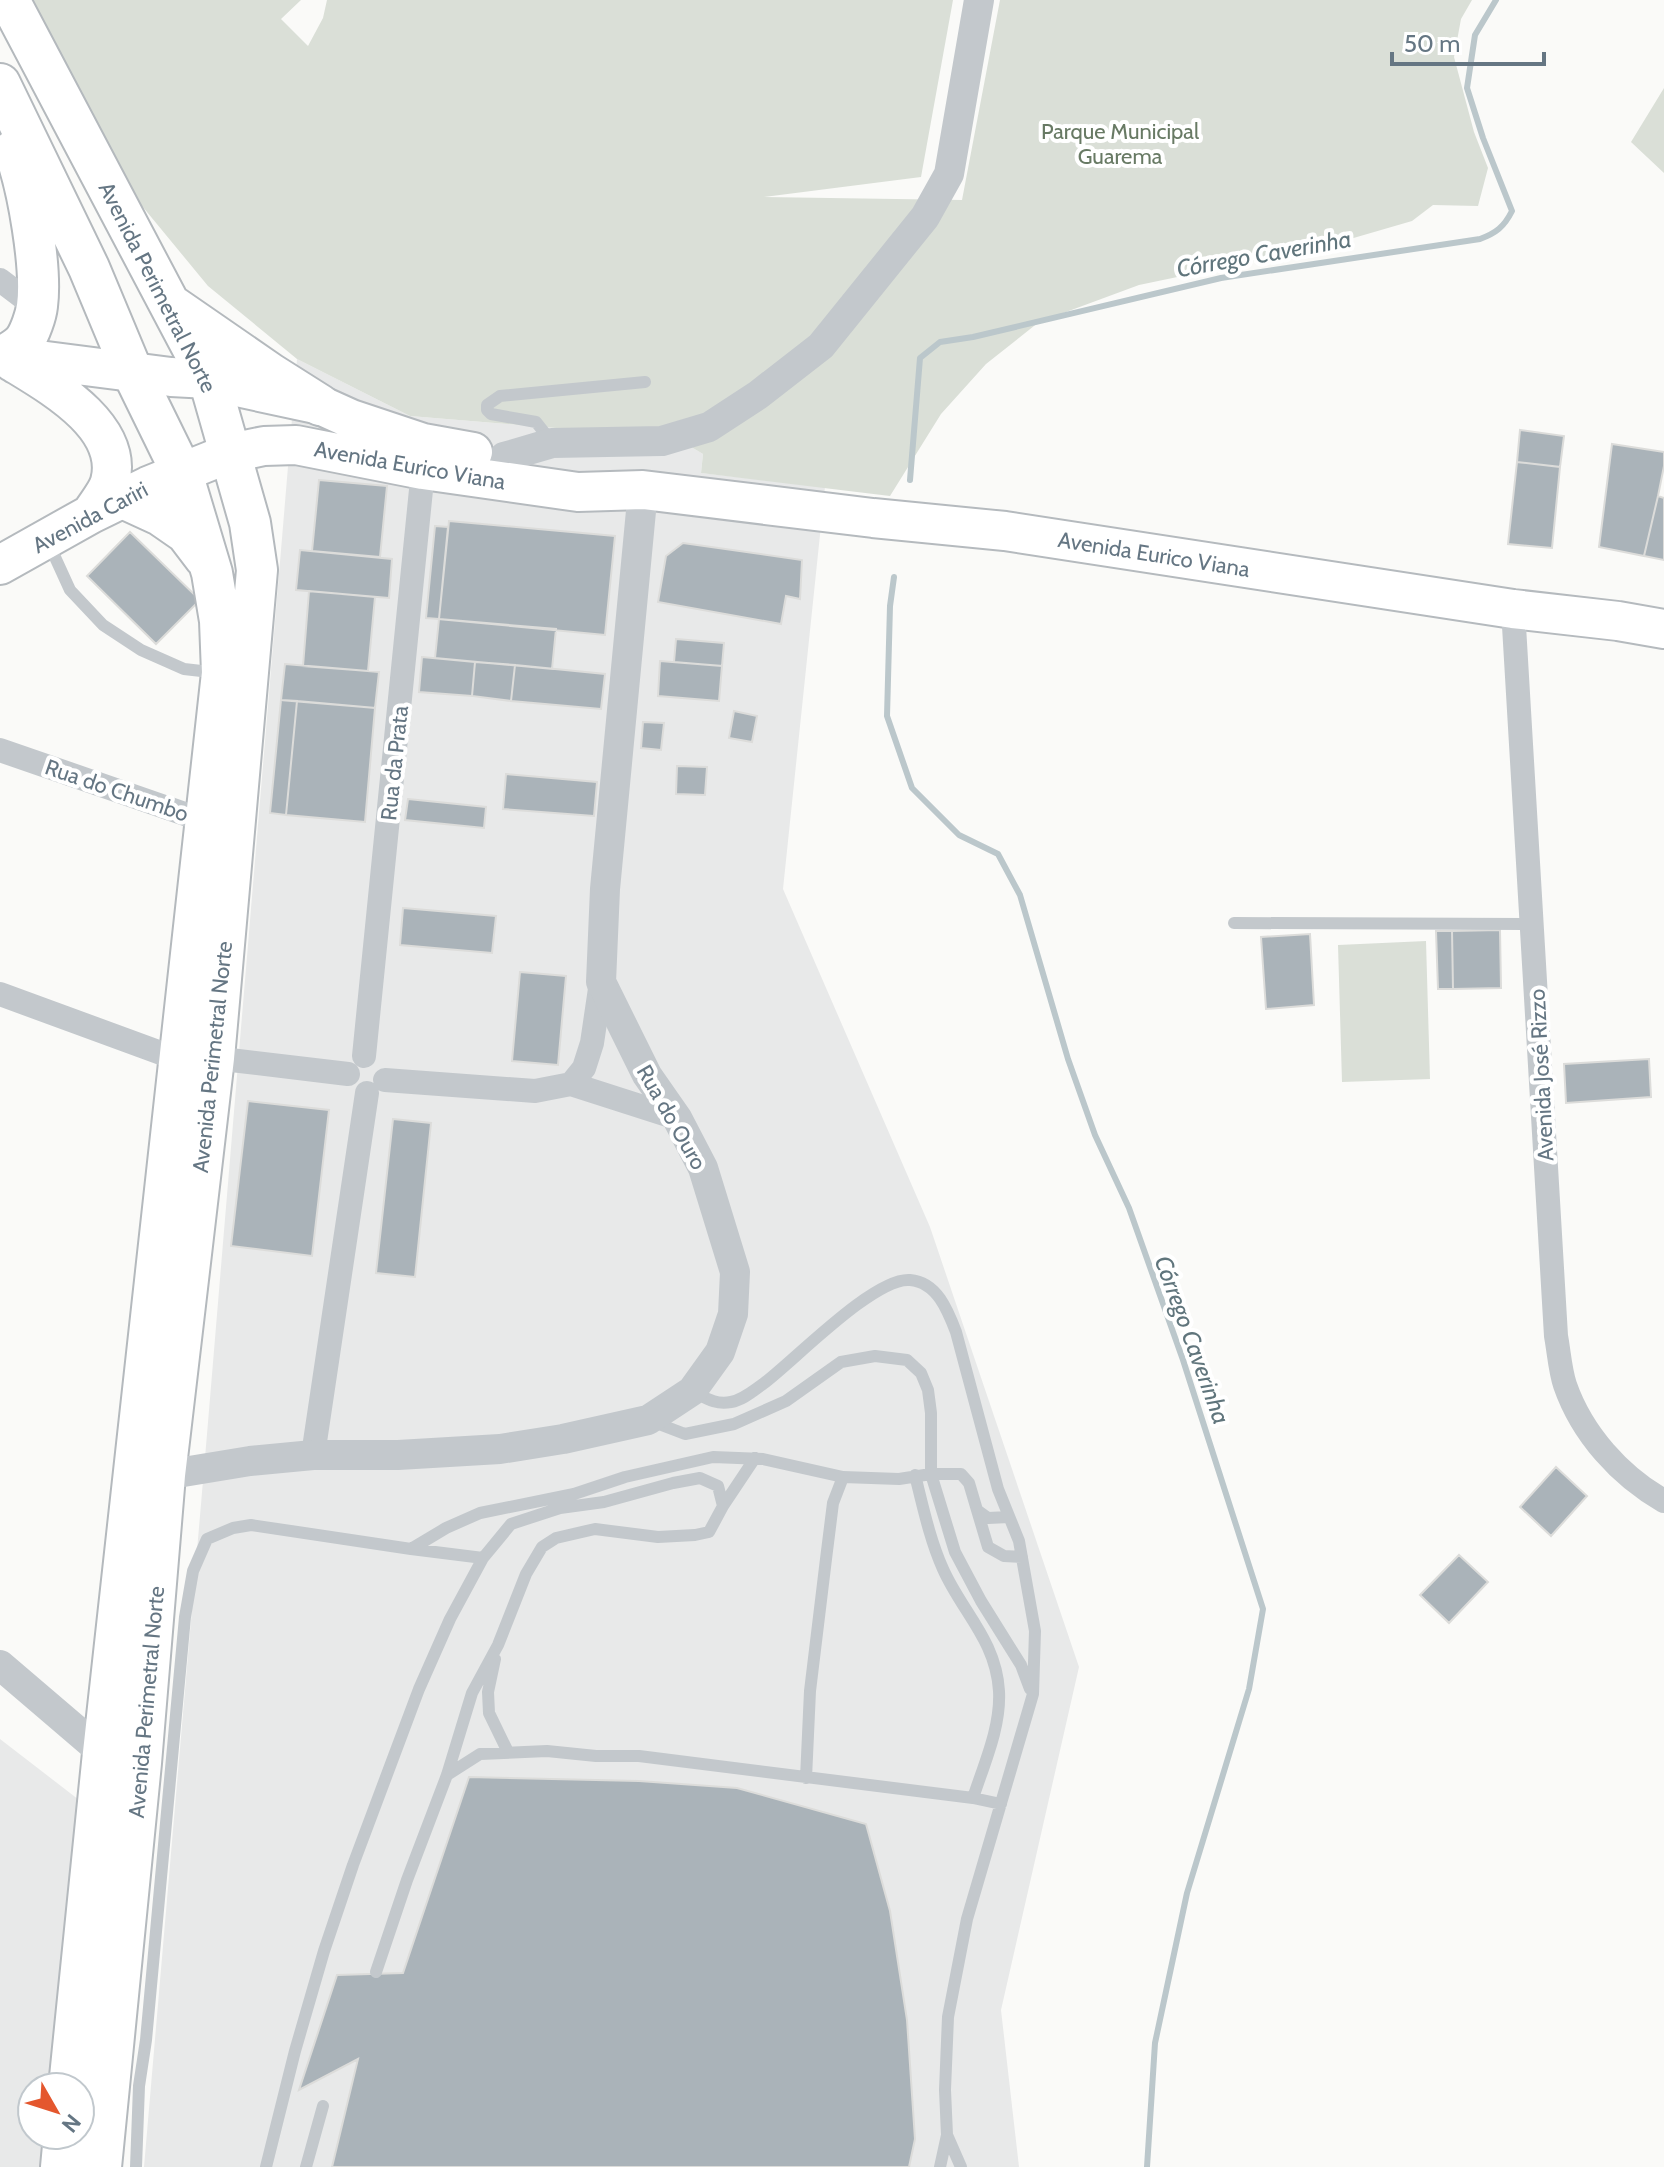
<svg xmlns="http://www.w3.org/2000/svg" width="1664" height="2167" viewBox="0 0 1664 2167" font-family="Cabin,sans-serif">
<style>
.built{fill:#e8e9e9}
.green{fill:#dadfd7}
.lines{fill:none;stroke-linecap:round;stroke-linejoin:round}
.stream{stroke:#bbc7cb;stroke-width:6}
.building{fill:#aab3b9;stroke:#dcdcda;stroke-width:2}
.primary-casing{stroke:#b5babe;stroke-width:42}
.trunk-casing{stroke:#b4b9bd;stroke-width:44}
.service{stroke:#c3c8cc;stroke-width:12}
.minor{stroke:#c3c8cc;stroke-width:24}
.tertiary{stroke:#c3c8cc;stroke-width:30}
.primary{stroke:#fff;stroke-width:38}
.trunk{stroke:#fff;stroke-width:40}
.labels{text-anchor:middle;stroke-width:8;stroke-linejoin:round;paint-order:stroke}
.park-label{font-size:22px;fill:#687a64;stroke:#fff}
.street-label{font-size:22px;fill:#657683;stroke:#fff}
.water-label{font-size:24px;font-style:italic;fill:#60757c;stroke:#fff}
</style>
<rect width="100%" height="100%" fill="#fafaf8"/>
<path class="built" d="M297,359L410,416L676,438L703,454L701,473L825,487L783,889L930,1227L1079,1667L1001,2010L1019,2167H144L206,1446Z
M0,1739L83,1803L55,2087H32V2135H51L48,2167H0Z"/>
<path class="green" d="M25,0H301L281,19L308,46L323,18L327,0H953L921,177L764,197L962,200L1000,0H1472L1461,19L1454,57L1474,132L1488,168L1478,206L1433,205L1412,221L1326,246L1139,285L1039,322L986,364L941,414L890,496L701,473L703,454L676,438L410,416L297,359L208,286L119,178Z
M1664,88V173L1631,142Z
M1426,941L1430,1079L1342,1082L1338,945Z"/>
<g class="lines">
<path class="stream" d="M910,480L920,358L940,342L973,337L1221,278L1480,239C1496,233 1504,227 1512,211L1483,138L1467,88L1475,35L1496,0
M894,577L890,606L887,716L912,788L959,835L998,854L1020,895L1068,1059L1095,1135L1129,1208L1183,1360L1263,1609L1249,1689L1187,1893L1155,2043L1147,2167"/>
</g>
<path class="building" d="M1520,430L1564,436L1560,467L1517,462Z
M1612,444L1664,452V466L1658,496L1644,556L1599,547Z
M1517,462L1560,467L1552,548L1508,544Z
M319,480L387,486L380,557L312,551Z
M1658,496L1664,498V560L1644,556Z
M449,521L615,536L605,635L439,619Z
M435,526L448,527L439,619L426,618Z
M130,532L200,600L156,644L87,576Z
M683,543L802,560L800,599L786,596L781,624L658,602L666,556Z
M300,550L392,559L389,598L296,590Z
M309,591L375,597L368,671L303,666Z
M439,619L556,629L552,669L435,658Z
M676,639L724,643L722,666L674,662Z
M422,657L475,662L472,696L419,692Z
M660,661L722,666L719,701L658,696Z
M475,662L515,665L511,701L472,696Z
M285,664L379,672L375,708L281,700Z
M515,665L605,674L601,709L511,701Z
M281,700L297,701L286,815L270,813Z
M297,701L375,708L365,822L286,815Z
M734,711L757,716L752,742L729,738Z
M643,722L664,723L661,750L641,748Z
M677,766L707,767L705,795L676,794Z
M506,774L597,782L594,816L503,809Z
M408,799L486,807L484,828L405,820Z
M403,908L496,916L492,953L400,945Z
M1500,930L1501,988L1453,989L1452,931Z
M1436,931H1452L1453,989H1438Z
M1310,934L1314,1005L1266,1009L1261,937Z
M520,972L566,976L558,1065L512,1061Z
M1649,1059L1651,1097L1566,1103L1564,1064Z
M248,1101L329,1110L312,1256L231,1246Z
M393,1119L431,1123L415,1277L376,1273Z
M1556,1467L1587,1496L1551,1536L1520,1507Z
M1459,1555L1488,1582L1449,1623L1420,1595Z
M469,1777L639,1781L737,1788L866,1824L890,1911L907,2020L915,2139L909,2167H332L358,2059L299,2090L337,1975L403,1973Z"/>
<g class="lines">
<g class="primary-casing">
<path id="primary" d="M0,355L171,377L209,379L237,387L320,405L351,419L423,443L473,452
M11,361C50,385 125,426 110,482C107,493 97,504 91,514
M0,565L91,514L148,486L230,453L264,446L296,445L423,470L578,492L643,490L873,518L1005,531L1513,609L1618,621L1664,629"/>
</g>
<g class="trunk-casing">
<path id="trunk" d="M9,0L209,379L250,523L257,570L214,1058L165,1475L141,1763L101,2167
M0,84L89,268L132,371L182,473L212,573L220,621L222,673L103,1753L69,2087
M174,307L271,374L320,405
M4,356C10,352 19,347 24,341C30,333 36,315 37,306C42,268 28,186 14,150
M123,498L160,515L186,533L205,558
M61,2167L64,2135"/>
</g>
<path class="service" d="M551,441L536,422L491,414L487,410V405L500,396L645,382
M49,544L70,590L103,625L141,650L184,669L219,673
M1234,923L1532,924
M692,1391C706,1398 715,1405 731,1402C743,1400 753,1391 763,1384C794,1361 874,1277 910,1280C937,1282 948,1311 956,1332L998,1489L1019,1541L1035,1631L1033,1694L967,1919L948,2017L945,2090L947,2135L940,2167
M651,1421L685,1434L734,1424L786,1401L841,1362L875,1356L907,1360L921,1373L928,1390L931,1413V1474L955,1552L981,1601L1021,1665L1030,1689
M915,1475C923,1507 930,1540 943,1569C962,1612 996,1640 999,1691C1001,1727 984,1764 973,1798
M723,1506L755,1458
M977,1510L988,1547L1004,1556L1022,1557
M411,1549L483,1558
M495,1659L488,1692L489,1713L508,1752
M447,1775L480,1754L547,1751L596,1756H639L973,1798L1001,1804
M806,1778L810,1691L826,1559L833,1503L843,1477
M947,2135L961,2167
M136,2167L139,2086L146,2040L185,1617L193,1571L207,1539L233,1528L251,1525L411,1549L446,1528L480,1513L574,1494L625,1477L713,1457L763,1459L843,1477L899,1479L931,1474H961L969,1483L977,1510L988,1518L1009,1517
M266,2167L295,2051L324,1951L353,1865L419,1689L450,1619L483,1558L511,1524L560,1508L604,1502L673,1483L700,1478L718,1486L723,1506L709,1532L695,1535L658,1537L595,1529L556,1538L542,1547L526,1574L498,1645L472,1693L447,1775L407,1880L376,1972
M306,2167L323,2106"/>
<path class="minor" d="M0,280L37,308
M1513,609L1556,1336C1559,1352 1560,1370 1565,1385C1582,1434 1620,1476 1664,1501
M0,750L205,821L218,822
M0,994L180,1060
M364,1056L423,470
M214,1058L348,1074
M385,1080L535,1091L571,1084L584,1068L592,1043L601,982
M571,1084L677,1118
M313,1455L367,1093"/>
<path class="tertiary" d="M504,457L552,443L662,441L709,427L758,395L821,346L925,217L949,174L979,0
M165,1475L250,1461L313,1455H398L500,1449L563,1439L648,1420L692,1391L720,1352L733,1314L735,1272L703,1168L677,1118L647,1075L601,982L605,889L643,490
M0,1665L103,1753L116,1759"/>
<use href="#primary" class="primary"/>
<use href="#trunk" class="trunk"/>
</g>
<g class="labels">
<g class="park-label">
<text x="1120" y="139">Parque Municipal<tspan x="1120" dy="25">Guarema</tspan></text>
</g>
<g class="street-label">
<text transform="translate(158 287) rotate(63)" y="8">Avenida Perimetral Norte</text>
<text transform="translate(410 465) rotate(10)" y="8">Avenida Eurico Viana</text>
<text transform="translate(90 517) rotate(-28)" y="8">Avenida Cariri</text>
<text transform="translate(1154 554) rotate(9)" y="8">Avenida Eurico Viana</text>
<text transform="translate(394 763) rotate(-84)" y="8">Rua da Prata</text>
<text transform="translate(117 790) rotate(19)" y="8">Rua do Chumbo</text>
<text transform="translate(212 1057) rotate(-84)" y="8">Avenida Perimetral Norte</text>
<text transform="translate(1541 1075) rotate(-93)" y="8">Avenida José Rizzo</text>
<text transform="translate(672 1117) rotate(60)" y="8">Rua do Ouro</text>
<text transform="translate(146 1702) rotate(-85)" y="8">Avenida Perimetral Norte</text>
</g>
<g class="water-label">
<text transform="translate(1264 254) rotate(-10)" y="8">Córrego Caverinha</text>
<text transform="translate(1192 1340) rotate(70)" y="8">Córrego Caverinha</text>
</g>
</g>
<g transform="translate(56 2111) rotate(129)"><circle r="38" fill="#ffffff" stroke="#c1c8cd" stroke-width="2"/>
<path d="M0-6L14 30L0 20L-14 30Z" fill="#e4572e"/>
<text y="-12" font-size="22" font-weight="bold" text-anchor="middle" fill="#657683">N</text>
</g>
<path d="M1392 52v12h152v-12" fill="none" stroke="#657683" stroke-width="4"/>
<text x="1404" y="52" font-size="24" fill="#657683" stroke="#ffffff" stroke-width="6" paint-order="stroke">50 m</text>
</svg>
